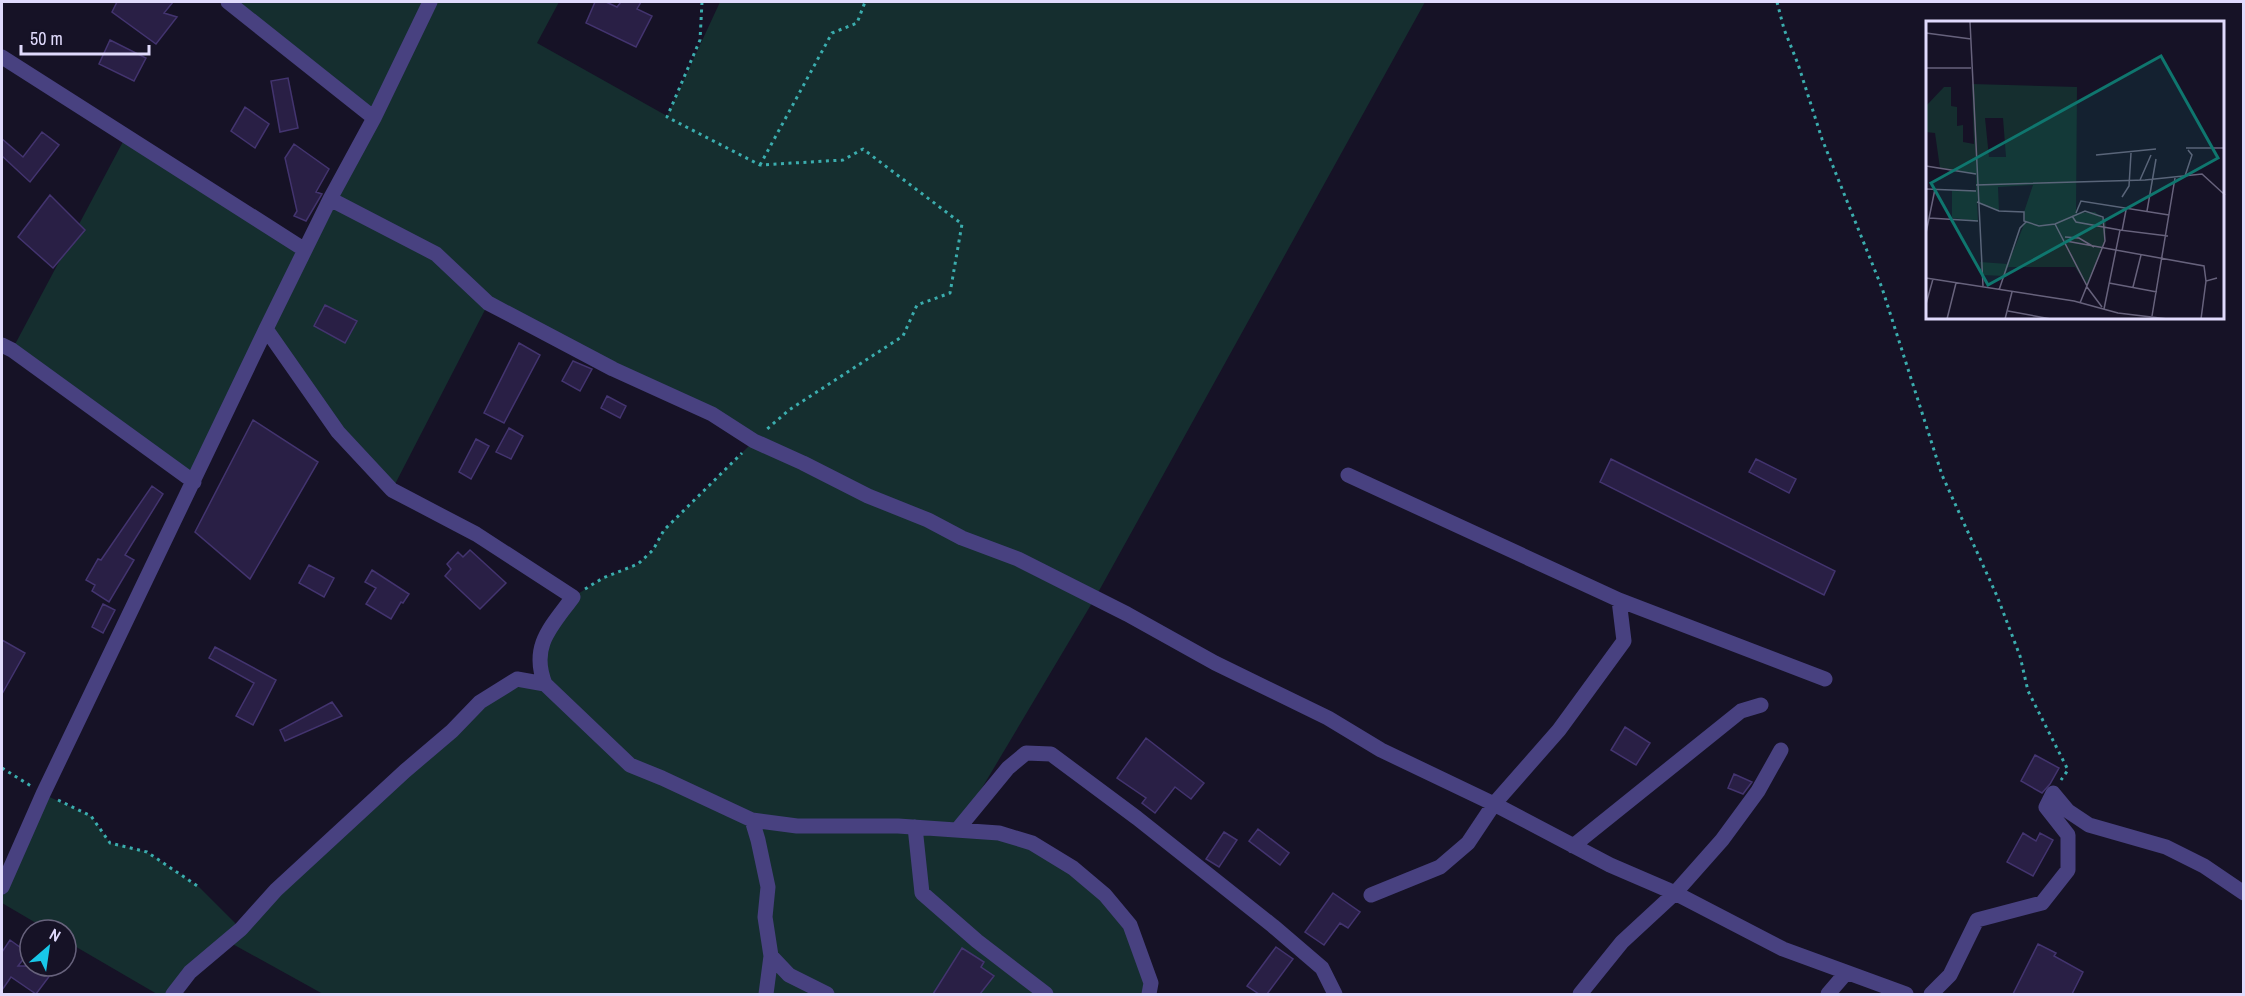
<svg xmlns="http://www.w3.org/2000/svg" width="2245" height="996" viewBox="0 0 2245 996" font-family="'Archivo Narrow',sans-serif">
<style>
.green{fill:#152e2f}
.building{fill:#291f45;stroke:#43346f;stroke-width:1.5}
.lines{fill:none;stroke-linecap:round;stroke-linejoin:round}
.path{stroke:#3badae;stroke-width:3;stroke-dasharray:3 4.5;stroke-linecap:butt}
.minor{stroke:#484180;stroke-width:15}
.inset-road{fill:none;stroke:#67627c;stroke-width:1.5}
.view{fill:#0f766e;fill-opacity:0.15;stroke:#0f766e;stroke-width:3}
.inset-edge{fill:none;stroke:#e0dafc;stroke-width:3}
</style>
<rect width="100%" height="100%" fill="#161226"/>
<path class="green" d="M228,2H559L537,43L667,116L720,2H1425L1095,598L957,830L1023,840L1105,895L1147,969L1146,994H323L229,942L175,994H157L66,941V930H48L2,903V887L43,794L91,816L110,843L147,852L199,887L240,928L452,731L517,679L545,684L540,648L573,597L603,578L638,564L653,550L664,530L754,441L488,304L392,490L267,330L194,482L12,350L126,136L305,250L372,116Z"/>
<path class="building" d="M117,2H173L164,13L177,17L156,44L112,12Z
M595,2H606L617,7L621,2H641L637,9L652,16L636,47L586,23Z
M110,40L146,58L134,81L99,64Z
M288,78L298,128L280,132L271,81Z
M245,107L269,124L255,148L231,131Z
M42,132L59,145L30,182L2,156V139L23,157Z
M294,144L329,169L316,192L322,194L306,221L294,216L297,211L285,158Z
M50,195L85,230L53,268L18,237Z
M325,305L357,321L345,343L314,326Z
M519,343L540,355L504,423L484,413Z
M573,361L592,369L580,391L562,381Z
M607,396L626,406L620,418L601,408Z
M253,420L318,462L250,579L195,532Z
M509,428L523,436L511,459L496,452Z
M476,439L489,446L471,479L459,472Z
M1611,459L1835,571L1824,595L1600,482Z
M1756,459L1796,479L1789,493L1749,472Z
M152,486L163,494L125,555L134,560L109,602L92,591L95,585L86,580L98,559L101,560Z
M470,550L506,583L480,609L445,576L451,569L447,564L458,552L463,557Z
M309,565L334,578L324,597L299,583Z
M372,570L409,594L403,603L401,602L391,619L366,604L376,588L365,582Z
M103,604L115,610L103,633L92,627Z
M2,640L25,653L2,694Z
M215,647L276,680L253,725L236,716L254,683L209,658Z
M332,702L342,716L285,741L280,730Z
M1625,727L1650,743L1636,765L1611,750Z
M1146,738L1204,783L1191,799L1175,787L1155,813L1142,803L1146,798L1117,778Z
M2035,755L2059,768L2050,784L2042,793L2021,781Z
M1734,774L1752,782L1743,794L1728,788Z
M1258,829L1289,853L1280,865L1249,841Z
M1224,832L1237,840L1219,867L1206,859Z
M2023,833L2036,841L2040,833L2053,840L2033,876L2007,862Z
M1333,893L1360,912L1348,928L1340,923L1324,945L1305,932Z
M10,940L28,953L18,966H40L51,974L36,994L11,977L2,990V952Z
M2038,944L2056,953L2054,956L2083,972L2072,994H2013Z
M1276,947L1293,959L1267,994H1259L1247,986Z
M962,948L984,962L981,967L994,976L980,994H933Z"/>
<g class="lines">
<path class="path" d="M702,2L700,40L667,117L760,165L843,160L863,149L962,224L950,293L917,305L903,336L789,410L766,430
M1777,2L1784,29L1798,64L1822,139L1882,288L1942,475L1997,596L2020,656L2028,691L2068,770L2061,780
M760,165L832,33L857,23L865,2
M585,589L603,578L638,564L653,550L664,530L742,453
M2,768L31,786
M58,800L91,816L110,843L147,852L199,887"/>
<path class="minor" d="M228,2L374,118
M2,57L305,250
M330,199L436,254L488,303L613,369L712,414L754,441L803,463L868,496L928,520L962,538L1018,559L1127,614L1215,663L1328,718L1381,750L1494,804L1610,865L1675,893L1783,949L1906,994
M266,329L338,432L392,490L476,534L573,597C551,627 530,646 545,684L630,765L662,778L752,820L797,826H898L999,833L1032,843L1073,868L1105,895L1130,925L1151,983L1149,994
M2,345L12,350L194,482
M1348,475L1619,600L1825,679
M752,820L758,840L768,887L765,917L771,956L766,994
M915,827L922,893L977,941L1046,994
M957,830L1008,768L1026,753L1051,754L1137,818L1273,926L1322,968L1335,994
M1573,846L1741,711L1761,705
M2,887L43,794L266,329L330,199L374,118L430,2
M1371,895L1440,867L1468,843L1494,804L1559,730L1624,641L1619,600
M771,956L789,975L827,994
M173,994L190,972L241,929L276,890L405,771L452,731L480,702L517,679L545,684
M1580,994L1622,942L1675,893L1722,840L1758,791L1781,750
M1828,994L1846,973
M1931,994L1950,975L1977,920L2042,903L2068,870V835L2046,807L2053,793L2068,811L2089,825L2166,847L2204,866L2244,893"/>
</g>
<g transform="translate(1926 21)">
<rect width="298" height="298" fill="#161226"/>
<path d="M46,63L151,66L150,192L169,191L180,201L179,220L161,265L149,246H82L79,255L56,254L54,241L82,243L99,201L98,191L107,164L72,166L73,190L51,181L52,200L26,197V169L50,170V153L14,147L9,112L0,111V85L18,66H25V85L31,86V105L37,104V121L48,123ZM59,97H77L80,136H63Z" fill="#152e2f" fill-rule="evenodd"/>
<path class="inset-road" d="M44,1L57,265M0,12L45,18M0,47H45M260,127H299M170,134L230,128M0,145L50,153M259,155L266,134L262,129M214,159L225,134M50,164L219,159L276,153L299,174M0,168L50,170M196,176L203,165L205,132M51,181L73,190L98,191V200L113,205L129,203L159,190L177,196L179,220L154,282M221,190L230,138M150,192L155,180L243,194M146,195L150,201L194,209M3,197L52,200M129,203L161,265M196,210L200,189M0,212L9,168M139,216L153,217L168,226M140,220L278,245L280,260M0,257L148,280L192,292L242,298M183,262L231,271M161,266L176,286M207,266L215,234M73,269L94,207L100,201M0,283L7,258M178,288L194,209L242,215M82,290L125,298M226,295L249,157M21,298L30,262M79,298L86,271M275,298L280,260L291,257"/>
<path class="view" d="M235,35L292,137L62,264L5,162Z"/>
<rect width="298" height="298" class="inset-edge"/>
</g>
<rect width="2245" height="996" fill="none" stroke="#e0dafc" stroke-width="6"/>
<g transform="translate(48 948) rotate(29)"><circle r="28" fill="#161226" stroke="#67627c" stroke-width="1.5"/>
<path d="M0-4.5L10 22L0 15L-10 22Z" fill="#18c7e9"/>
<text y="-9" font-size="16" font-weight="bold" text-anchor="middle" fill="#e0dafc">N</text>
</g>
<path d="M21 45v9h128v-9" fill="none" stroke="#e0dafc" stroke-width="3"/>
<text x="30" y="45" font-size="18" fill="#e0dafc" stroke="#161226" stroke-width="4.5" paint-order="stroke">50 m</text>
</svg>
